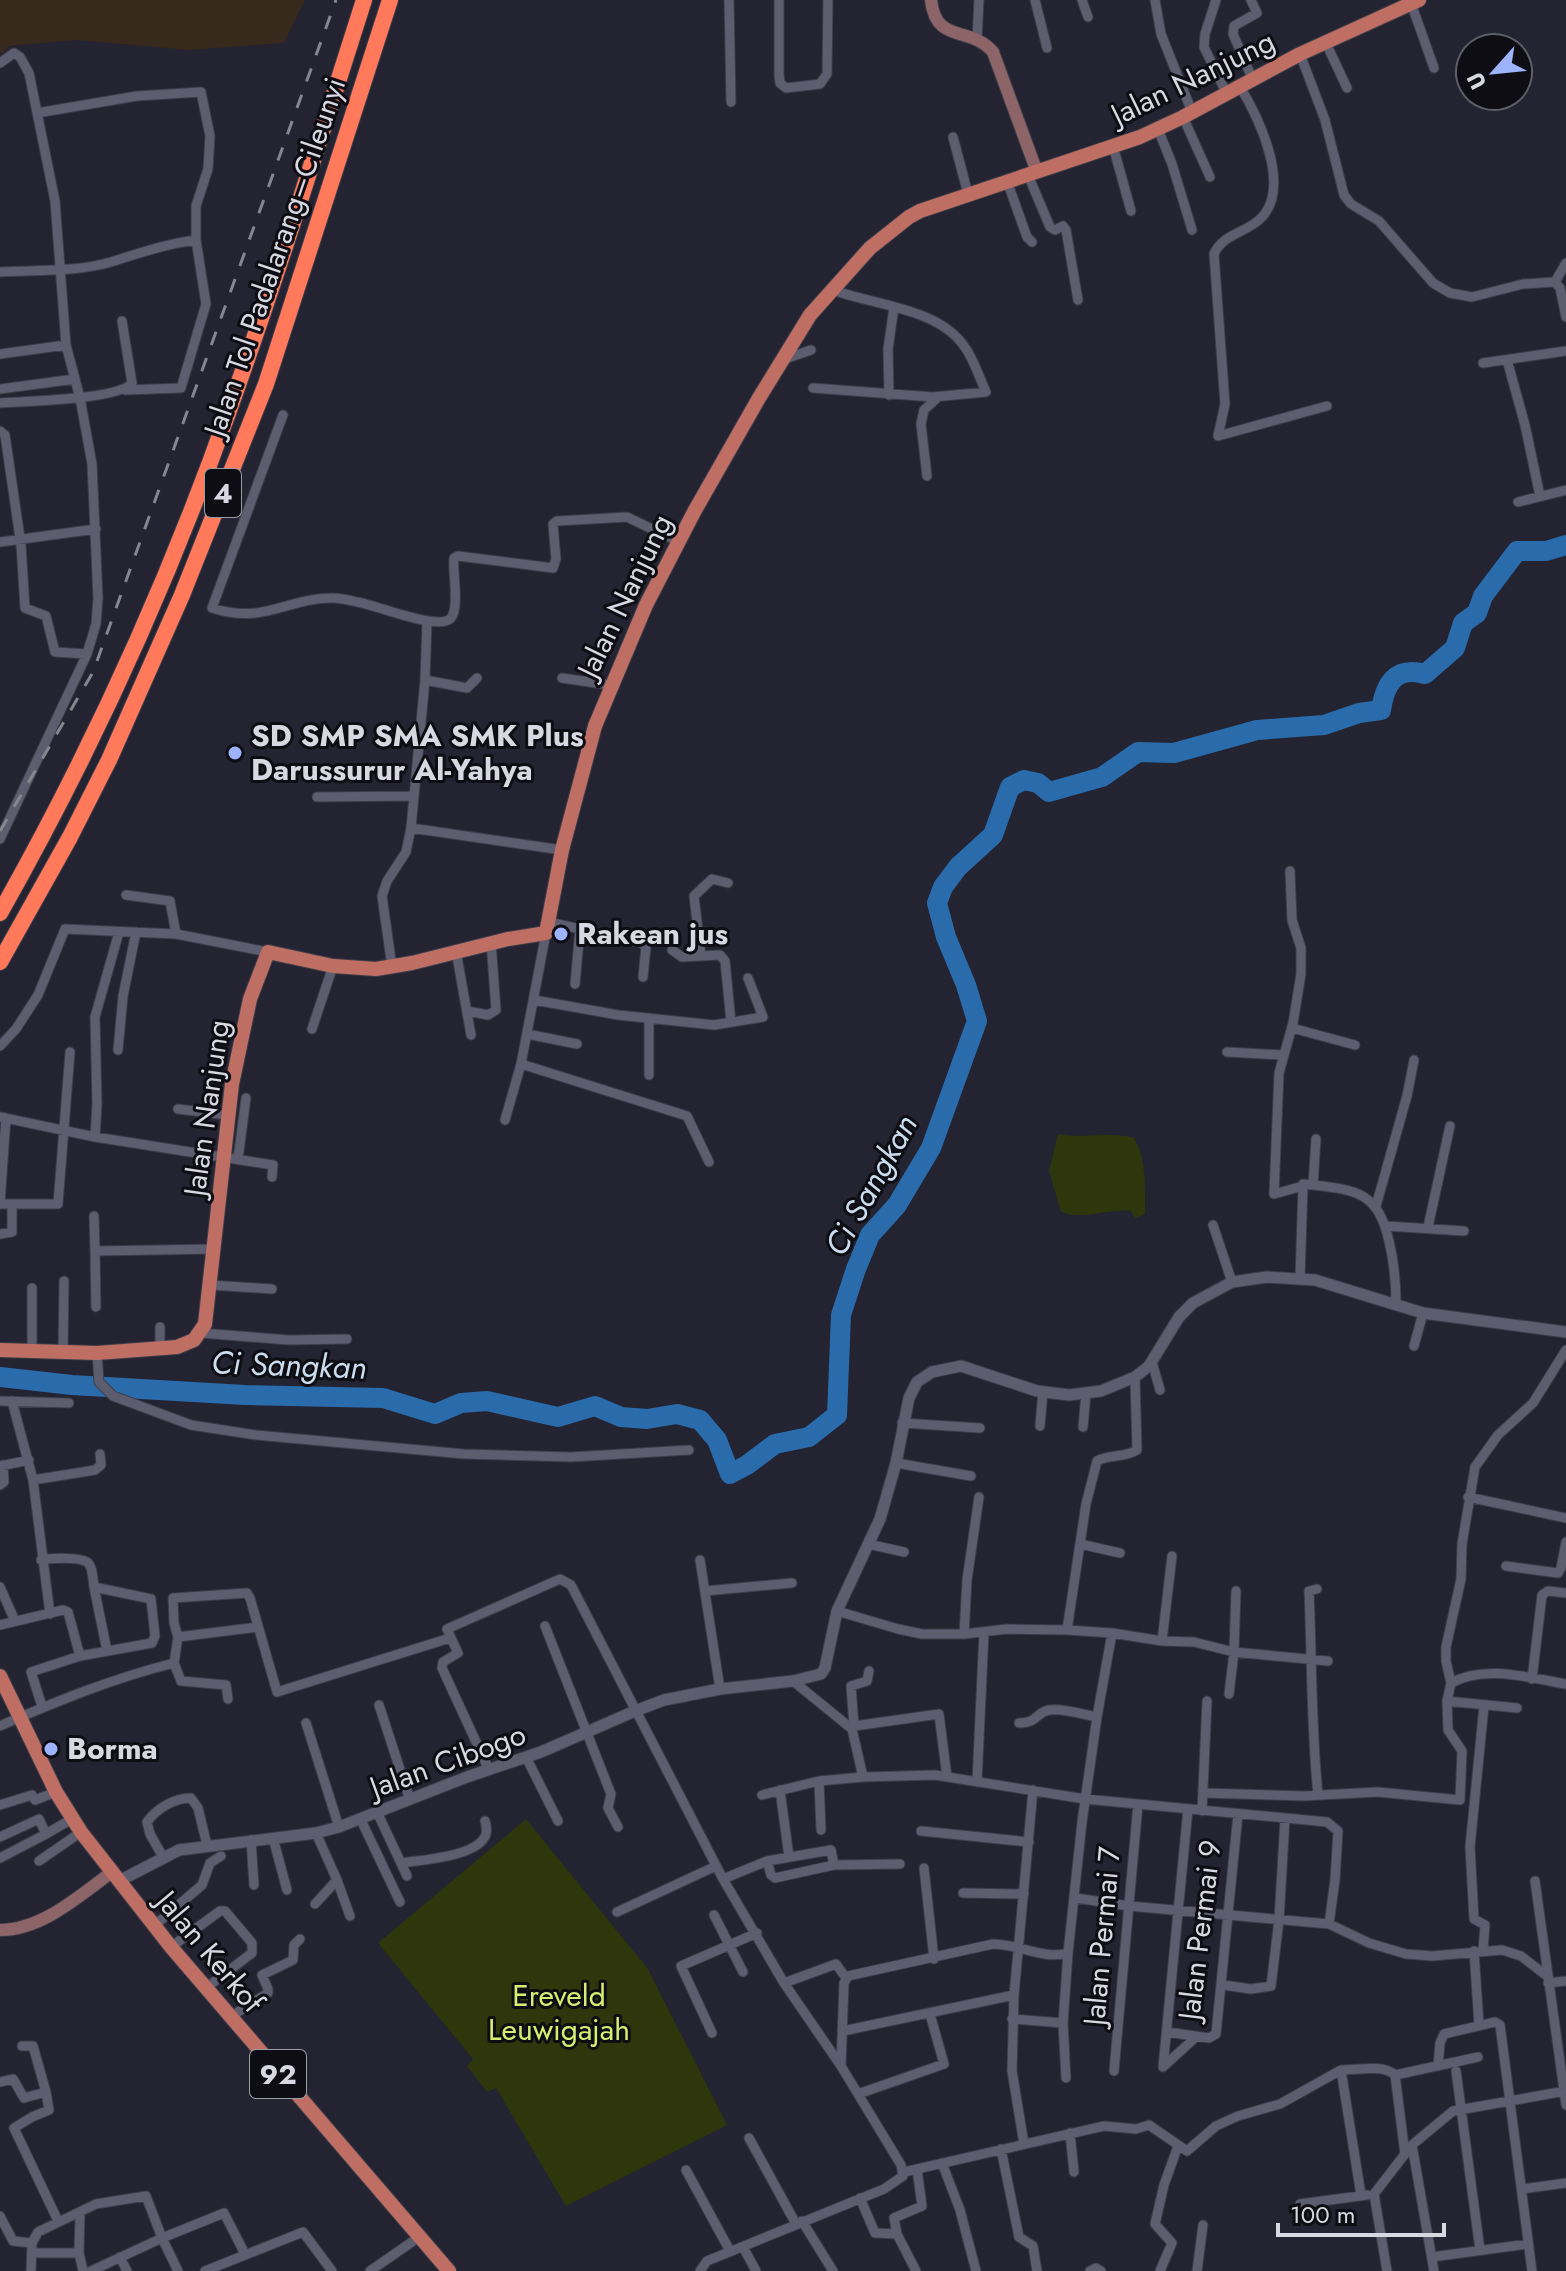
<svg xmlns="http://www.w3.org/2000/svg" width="1566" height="2271" viewBox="0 0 1566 2271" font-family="Jost,sans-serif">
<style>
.industrial{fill:#37291c}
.green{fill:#2f360b}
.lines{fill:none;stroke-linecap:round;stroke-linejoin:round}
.river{stroke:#2a6bac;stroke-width:20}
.minor-casing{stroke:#3d3d49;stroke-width:11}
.tertiary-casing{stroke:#3d3d49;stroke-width:13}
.secondary-casing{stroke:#3d3d49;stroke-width:14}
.primary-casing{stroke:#3d3d49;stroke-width:16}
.motorway-casing{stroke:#3d3d49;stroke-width:18}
.minor{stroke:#5c5d6e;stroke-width:9}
.tertiary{stroke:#5c5d6e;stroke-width:11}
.secondary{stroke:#8d6568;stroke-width:12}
.primary{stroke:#be6e62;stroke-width:14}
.motorway{stroke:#ff795a;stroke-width:16}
.rail{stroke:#868691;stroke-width:3;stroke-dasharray:14 14;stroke-linecap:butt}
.poi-dot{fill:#9db4fd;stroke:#0d0d13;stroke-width:3}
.labels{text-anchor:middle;stroke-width:6;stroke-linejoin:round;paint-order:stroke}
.shield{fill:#0d0d13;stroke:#9b9ba4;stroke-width:2}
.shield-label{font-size:28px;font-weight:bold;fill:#d8d8e2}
.street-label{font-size:30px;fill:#d8d8e2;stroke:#0d0d13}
.poi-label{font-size:30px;font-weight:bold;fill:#d8d8e2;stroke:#0d0d13;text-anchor:start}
.park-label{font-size:30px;fill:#d6ed71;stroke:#0d0d13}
.water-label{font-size:32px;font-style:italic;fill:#cbdcee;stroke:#0d0d13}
</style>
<rect width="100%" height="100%" fill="#232331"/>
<path class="industrial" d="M0,0H305L284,43L189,50L76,40L10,46L0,54Z"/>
<path class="green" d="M1058,1134C1082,1139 1111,1131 1134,1138C1147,1160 1145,1190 1145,1214L1135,1218L1131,1211C1108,1208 1084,1221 1061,1212L1049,1171Z
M526,1819L648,1969L727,2125L566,2206L496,2088L487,2092L467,2066L473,2059L378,1943Z"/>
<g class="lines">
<path class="river" d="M0,1377L72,1385L245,1395L383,1398L435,1414L461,1403L487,1401L558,1417L595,1406L621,1417L647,1419L677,1414L700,1420L717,1440L730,1474L747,1465L775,1444L809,1437L837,1415L841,1315L856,1269L870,1235L897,1205L931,1148L977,1021L966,985L946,937L937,903L943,887L958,867L993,835L1010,787L1024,780L1038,783L1049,792L1102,777L1138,752L1174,753L1257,730L1324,725L1359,713L1381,710C1385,684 1395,666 1425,674L1455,648L1463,623L1477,613L1483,596L1517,551H1546L1566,545"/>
<g class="minor-casing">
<path id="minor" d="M729,0L731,102
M779,0V74L780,83L786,88L820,84L827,74L828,0
M1035,0L1047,48
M1082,0L1088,17
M1155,0L1161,34L1192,112
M1216,0L1205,34L1204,47L1226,92
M1251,0L1257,13L1234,26L1233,34L1252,78
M1411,3L1434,68
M977,39L979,0
M1325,41L1347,88
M1300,54L1325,120L1344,195L1351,204L1379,221L1433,283L1450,293L1472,297L1523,284L1555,282L1560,288L1566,317
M0,63L14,53L20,57L29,73L55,201L66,345L80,398L92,464L98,598L96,624L87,654L0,839
M1239,85C1258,116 1294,189 1259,220C1244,233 1222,235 1214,254L1225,404L1218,436L1327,406
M37,113L137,96L201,92L210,136L208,169L196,206V240
M1183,117L1210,177
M1158,129L1172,164L1192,230
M953,137L968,194
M1113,146L1131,211
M1028,175L1050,227L1055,230L1063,226L1066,230L1078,300
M1007,181L1027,237L1032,242
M0,272C36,270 77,272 111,262C139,253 166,244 196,240L206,304L181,388L125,390
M1555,282L1566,263
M0,354L66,345
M782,360L811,350
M1507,360L1525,425L1540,496
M1483,363L1566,351
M813,388L933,397L986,392C979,377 974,359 964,346C938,308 873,305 833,290
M0,389L75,379
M889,395L888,349L894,307
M0,403C25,401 118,400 132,383L122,321
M283,415L212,608C264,625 286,598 332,598C340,598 349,600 357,602C374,604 439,632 451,618C460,606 452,572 454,558L458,556L553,568L556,559L553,524L557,521L627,517L679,542
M0,431L5,435L21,545L25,608L46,616L55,652L87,654
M927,476L921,424L924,410L937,398
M1518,502L1566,490
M0,542L96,529
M562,678L610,685
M425,680L467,688L477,678
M317,797L414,796
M411,828L562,850
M1290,871L1292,920L1301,948V974L1293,1023L1279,1073L1274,1194L1303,1186
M126,895L170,901L176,934
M549,922L642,943L646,947L643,977
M672,950L682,957L720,955L725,961L731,1022
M456,951L471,1035
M701,956L694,896L712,879L728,883
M392,967L382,896L387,881L406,852L411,828L425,680L427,622
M575,984L580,929
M534,1000L618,1015L714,1025L763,1017L748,978
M467,1011L488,1015L496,1010L491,942
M1292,1028L1355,1045
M312,1029L333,966
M527,1034L577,1044
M0,1046L16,1029L38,995L65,929L176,934L268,952
M118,1050L123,996L136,932
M1227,1052L1283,1055
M521,1064L687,1116L709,1162
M649,1075V1018
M178,1109L227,1115
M0,1117L95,1137L273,1165L272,1177
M505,1120L521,1064L546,933
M95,1137L97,1104L95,1017L119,932
M238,1159L246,1098
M1313,1185C1358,1190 1378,1193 1389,1241C1394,1262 1396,1281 1396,1303
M0,1203L6,1118
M0,1204H58L70,1052
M1376,1206L1407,1096L1414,1060
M94,1216L95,1251
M1213,1225L1232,1282
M1386,1226L1464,1231
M1428,1227L1450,1126
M0,1234L12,1232V1204
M1300,1278L1303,1187V1184L1313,1185L1316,1139
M210,1285L272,1289
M96,1307L95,1251L215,1249
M160,1327V1349
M201,1333L289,1340L347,1339
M1414,1346L1423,1313
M1566,1350L1533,1403L1498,1435L1475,1467L1462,1544L1461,1579L1446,1647V1661L1451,1683C1485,1664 1530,1678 1566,1684
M32,1352V1288
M63,1353L64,1281
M97,1353L99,1382L113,1396L191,1425L256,1435L464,1454L571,1457L689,1450
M1152,1362L1160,1390
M0,1401L69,1403
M12,1401L33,1480L50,1614
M902,1423L980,1428
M1040,1426L1043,1391
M1083,1427L1086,1394
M896,1463L971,1476
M0,1466L29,1460
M33,1480L95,1470L101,1465L100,1454
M0,1485L4,1482L3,1465
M1468,1497L1566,1518
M868,1544L904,1552
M1080,1544L1120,1553
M41,1560C51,1558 79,1557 87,1562C93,1566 93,1581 94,1587L151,1599L155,1636L152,1643L80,1656
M700,1560L720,1689
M1506,1566L1558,1573L1561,1568L1566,1542
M0,1587L15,1621
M94,1587L107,1651
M1317,1589L1309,1591C1312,1659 1311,1727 1318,1795
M705,1591L792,1583
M837,1611L898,1629L922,1634H964L1007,1629L1067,1630L1112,1633L1162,1641L1194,1642L1234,1652L1328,1661
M0,1625L63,1610L68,1612L80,1656L31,1672L42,1706
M545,1626L611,1794L608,1808L618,1827
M1067,1630L1086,1504L1097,1461C1109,1454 1125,1458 1137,1450L1135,1377
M964,1634L967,1580L979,1497
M178,1637L174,1623L173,1598L247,1593L250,1598L277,1692L450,1638
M1162,1641L1172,1556
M174,1663L181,1681L226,1685L228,1699
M1532,1679L1542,1595L1548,1591L1566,1593
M793,1681L852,1729L863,1777L935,1775L1085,1799L1327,1822L1338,1831L1335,1880L1329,1924
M1229,1694L1234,1652L1236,1591
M1447,1701L1517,1708
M379,1705L410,1800
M306,1723L339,1827
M1019,1723C1038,1723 1035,1713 1049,1710C1063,1708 1082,1714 1097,1717
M0,1726C57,1701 114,1678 174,1663L178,1637L258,1627
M854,1726L851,1686L867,1681L869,1671
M852,1729L854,1726L939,1714L947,1777
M526,1757L558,1821
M489,1770L442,1668L443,1662L458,1653L447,1629L560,1579L571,1585L723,1879L784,1983L841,2066
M819,1781L821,1830
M977,1782L984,1632
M780,1790L789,1857
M1203,1793L1303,1796L1378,1792L1460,1800L1462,1751L1448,1730L1447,1701L1451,1683
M762,1795L819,1781L863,1777
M0,1805L32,1795L35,1800L56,1792
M1202,1811L1207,1701
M377,1812L407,1876
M360,1818L400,1902
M921,1831L1029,1842
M46,1834L72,1819
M0,1837L39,1819L46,1834L0,1858
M273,1838L287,1890
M251,1840L254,1885
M163,1857L150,1834L147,1822C156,1809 174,1798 191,1798L198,1808L207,1845
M39,1861L81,1832
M767,1861L771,1875L775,1878L834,1865
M401,1863C420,1860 479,1857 486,1834C487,1831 486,1823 485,1821
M924,1868L934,1959
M723,1879L767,1861L831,1850L834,1865L900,1864
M337,1880L350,1916
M1535,1881L1566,2105
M963,1893L1024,1894
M1076,1898L1129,1906L1329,1924L1369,1943L1406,1954L1432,1956L1502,1950L1521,1956L1547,1976
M315,1904L337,1880L316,1833
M617,1912L716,1866
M714,1915L743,1972
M154,1926L202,1885L210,1863L221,1856
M171,1947L220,1911H225L252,1943V1953L206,1988
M1483,1950L1485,1925L1474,1919L1470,1847L1484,1706
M1474,1951L1479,2025
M784,1983L836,1964L846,1978
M1548,1983L1566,1981
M1223,1985L1251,1989L1271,1986L1279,1920L1285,1819
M1014,1995L1012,2071L1024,2144
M230,2017L268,1993V1989L262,1975L293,1960L294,1945L300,1939
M1012,2019L1063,2023
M843,2031L1014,1995L1033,1790
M1167,2032L1209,2038L1216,2034L1238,1814
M712,2033L681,1966L757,1933
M22,2046H33L46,2092
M1438,2066L1440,2043L1444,2034L1495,2022L1500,2025L1532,2271
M1163,2067L1188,1809
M1163,2067L1197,2036
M1114,2071L1138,1804
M1456,2071L1480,2250
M1395,2075L1478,2057
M1066,2078L1063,2023L1068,1953
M0,2082L13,2079L24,2098L46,2092L49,2110L32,2117L14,2128L58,2221
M858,2094L944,2064L930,2014
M1070,2133L1074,2172
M749,2138L796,2224
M1412,2145L1434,2271
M1001,2149L1019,2237L1033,2246L1037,2271
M942,2163L960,2210L976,2271
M686,2170L730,2251
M904,2172L1104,2126L1136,2129L1149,2125L1187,2151L1216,2126L1238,2116L1280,2104L1341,2070
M1522,2189L1566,2183
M1361,2195L1341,2070C1358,2070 1383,2064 1395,2075L1405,2154
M860,2198L875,2233L897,2234L916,2271
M1300,2204L1367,2195
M80,2212L79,2253L83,2271
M0,2216L13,2241L32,2243
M802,2221L833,2271
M897,2234L894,2218L922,2206L917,2169
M743,2247L756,2271
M32,2253H79
M120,2257L127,2271
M1432,2257L1528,2244
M31,2271L32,2243L38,2232L96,2204L146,2196L162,2238L224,2213L245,2254
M91,2271L162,2238L178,2271
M205,2271L303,2232L332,2271
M370,2271L419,2237
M700,2271L707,2261L884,2189L903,2176L901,2165L841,2066L844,1983L848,1976L993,1944C1018,1944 1044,1960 1068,1953L1082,1822L1097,1717L1112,1633
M1090,2271L1096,2268L1101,2271
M1160,2271L1172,2243L1155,2224L1164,2185L1178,2146
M1197,2271L1203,2225
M1387,2271L1374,2194L1412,2145L1453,2111L1566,2091"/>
</g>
<g class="tertiary-casing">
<path id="tertiary" d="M119,1881L179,1850L316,1833L339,1827L467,1777L541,1752L635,1711L664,1700L720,1689L793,1681L821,1674L825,1668L837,1611L880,1519L896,1463L909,1398L917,1382L932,1372L961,1366L1037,1391L1069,1395L1101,1391L1135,1377L1149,1366L1179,1317L1193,1303L1232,1282L1267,1277L1315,1280L1423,1313L1566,1332"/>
</g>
<g class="secondary-casing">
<path id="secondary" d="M931,0C936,45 970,25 993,52L1037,172
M0,1930C42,1930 79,1896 112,1872"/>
</g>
<g class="primary-casing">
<path id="primary" d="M0,1350L97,1353L177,1347L194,1340L205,1324L232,1084L250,999L268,952L333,966L376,969L412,963L508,939L546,933L562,850L595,726L646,605L694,512L759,398L810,315L870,248L909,217L920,211L1140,137L1183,117L1300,54L1419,0
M0,1676L56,1792L81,1832L171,1947L449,2271"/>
</g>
<g class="motorway-casing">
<path id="motorway" d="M0,913C90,754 167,585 228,413C277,277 320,138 364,0
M0,962L70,837L109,760L182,595L266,384L390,0"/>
</g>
<use href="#minor" class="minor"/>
<use href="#tertiary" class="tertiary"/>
<use href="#secondary" class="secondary"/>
<use href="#primary" class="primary"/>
<use href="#motorway" class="motorway"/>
<path class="rail" d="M0,831L93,672L336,0"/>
</g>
<g class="poi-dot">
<circle cx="235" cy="753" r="8"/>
<circle cx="561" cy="934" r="8"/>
<circle cx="51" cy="1749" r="8"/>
</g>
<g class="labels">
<g class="shield">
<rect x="205" y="469" width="36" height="48" rx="6"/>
<rect x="250" y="2050" width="56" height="48" rx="6"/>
</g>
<g class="shield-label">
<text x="223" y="503">4</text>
<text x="278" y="2084">92</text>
</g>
<g class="street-label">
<text transform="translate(1193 78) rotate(-26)" y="10">Jalan Nanjung</text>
<text transform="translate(275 257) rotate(-71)" y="10">Jalan Tol Padalarang–Cileunyi</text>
<text transform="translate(625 596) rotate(-64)" y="10">Jalan Nanjung</text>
<text transform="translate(207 1108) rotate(-82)" y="10">Jalan Nanjung</text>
<text transform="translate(448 1761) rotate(-20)" y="10">Jalan Cibogo</text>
<text transform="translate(1200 1930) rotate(-83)" y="10">Jalan Permai 9</text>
<text transform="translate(1102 1936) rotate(-85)" y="10">Jalan Permai 7</text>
<text transform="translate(210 1952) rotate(50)" y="10">Jalan Kerkof</text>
</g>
<g class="poi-label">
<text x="251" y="746">SD SMP SMA SMK Plus<tspan x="251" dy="34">Darussurur Al-Yahya</tspan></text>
<text x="577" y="944">Rakean jus</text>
<text x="67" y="1759">Borma</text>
</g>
<g class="park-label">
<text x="559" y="2006">Ereveld<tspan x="559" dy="34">Leuwigajah</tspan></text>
</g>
<g class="water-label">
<text transform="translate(871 1185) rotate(-61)" y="11">Ci Sangkan</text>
<text transform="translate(289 1365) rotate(2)" y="11">Ci Sangkan</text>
</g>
</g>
<g transform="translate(1494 72) rotate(243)"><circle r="38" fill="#0d0d13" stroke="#5e5e66" stroke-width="2"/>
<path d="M0-6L14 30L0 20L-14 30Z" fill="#9db4fd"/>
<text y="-12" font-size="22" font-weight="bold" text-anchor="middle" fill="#d8d8e2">U</text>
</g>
<path d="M1278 2223v12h166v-12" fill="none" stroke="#d8d8e2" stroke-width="4"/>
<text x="1290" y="2223" font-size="24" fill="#d8d8e2" stroke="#0d0d13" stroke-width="6" paint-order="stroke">100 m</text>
</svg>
